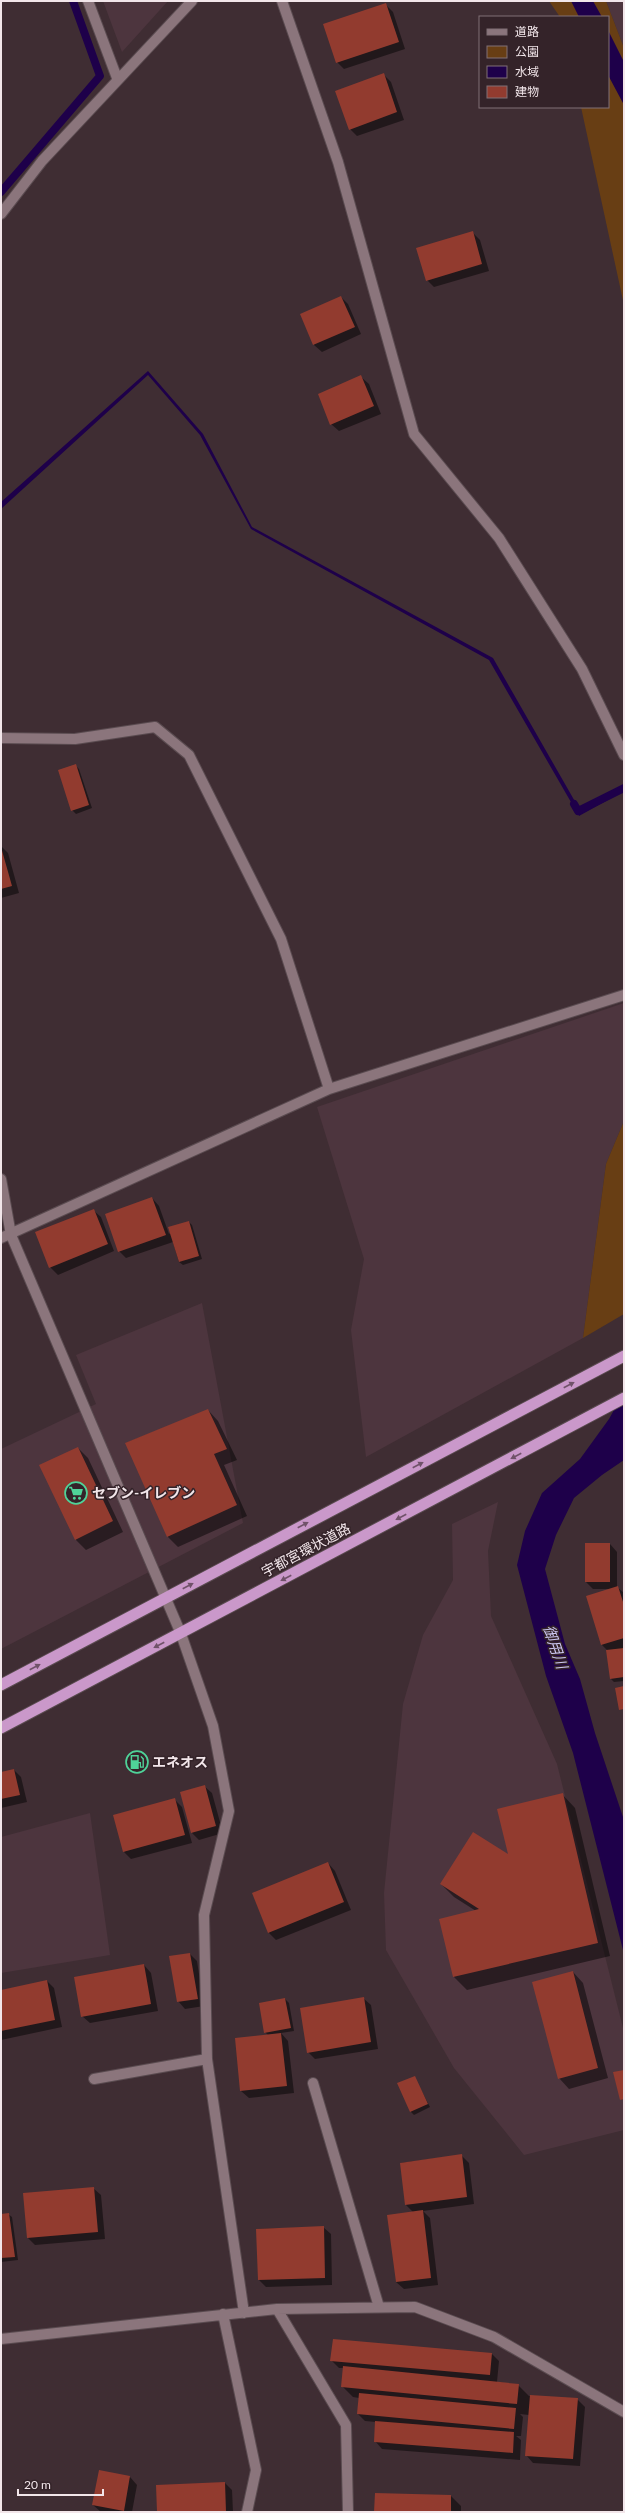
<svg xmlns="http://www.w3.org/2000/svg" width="625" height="2513" viewBox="0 0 625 2513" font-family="Lato,'Noto Sans JP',sans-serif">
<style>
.built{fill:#4d353e}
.green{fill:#683e14}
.water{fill:#1e004a}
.shadow{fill:#0007}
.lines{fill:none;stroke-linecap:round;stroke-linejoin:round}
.stream{stroke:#1e004a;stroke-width:8}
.building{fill:#923b2f}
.minor-casing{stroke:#5a4b50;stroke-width:12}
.trunk-casing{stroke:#5a4b50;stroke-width:13}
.minor{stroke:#8b757c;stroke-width:10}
.trunk{stroke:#ca98ca;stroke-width:11}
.oneway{fill:#705269}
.labels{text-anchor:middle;stroke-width:3;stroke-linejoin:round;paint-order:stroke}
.poi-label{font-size:14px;font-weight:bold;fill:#f2e6ea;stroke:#342329;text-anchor:start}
.street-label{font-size:14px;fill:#f2e6ea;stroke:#342329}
.water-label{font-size:15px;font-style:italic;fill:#cbc5f0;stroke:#342329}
</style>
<rect width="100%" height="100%" fill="#3f2d33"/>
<path class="built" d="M103,1H168L122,52Z
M606,1H624V48Z
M624,1003V1121L606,1164L583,1338L366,1457L351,1330L364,1259L317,1107Z
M202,1303L243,1523L1,1649V1449L96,1404L76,1355Z
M498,1502L488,1551L491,1616L557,1764L624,2032V2130L524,2155L454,2068L386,1950L384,1893L403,1704L423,1635L453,1580L452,1524Z
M90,1813L110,1955L1,1973V1837Z"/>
<path class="green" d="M549,1H606L624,48V305L581,107H608V17H560Z
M624,1121V1314L583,1338L606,1164Z"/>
<path class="water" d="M571,1H593L602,17H579Z
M608,30L624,62V105L608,75Z
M148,371L203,434L252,527L493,658L581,812L624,787V791L579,816L489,660L251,529L200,435L148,375L1,509V502Z
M624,1392V1460L602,1475L574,1498L556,1535L545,1569L565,1644L580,1679L595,1733L624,1820V1954L573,1753L546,1676L517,1565L525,1531L542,1493L580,1459L609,1419Z"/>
<path class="shadow" d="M385,4L393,12L405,49L344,69L337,62Z
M383,74L391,82L404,120L357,136L350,129Z
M472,232L480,240L489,271L434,287L427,280Z
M341,297L348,304L361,334L322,352L314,345L301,315Z
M361,377L369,384L381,414L339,431L331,424Z
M75,765L79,769L92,808L76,814L72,810Z
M1,846L8,853L19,893L1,898Z
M152,1198L159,1206L169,1234L189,1222L192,1225L202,1259L183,1265L179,1262L173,1242L126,1258L119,1251Z
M93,1210L101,1217L114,1251L58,1275L50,1267Z
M208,1410L218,1421L237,1460L224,1465L247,1516L178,1547L168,1537L126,1443Z
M78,1448L88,1458L123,1532L86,1550L76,1540L41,1466Z
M610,1544L617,1552V1587L624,1593V1681L614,1682L611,1679L608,1651L602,1645L609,1589H593L586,1582Z
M14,1770L21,1777L27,1802L1,1808V1773Z
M204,1786L212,1793L223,1833L199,1840L192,1833Z
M562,1794L575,1808L610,1956L467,1990L454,1977L476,1911L454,1897L441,1884L510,1857Z
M175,1800L182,1807L192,1843L131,1859L124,1852Z
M328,1863L335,1871L351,1910L276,1940L269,1933L253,1894Z
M190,1954L197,1961L204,2006L185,2009L178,2001Z
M144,1965L151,1973L158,2011L90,2023L82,2016Z
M573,1972L583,1983L608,2078L569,2089L559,2078Z
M47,1981L54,1988L62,2027L1,2040V1991Z
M363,1998L371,2005L378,2049L315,2059L308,2052Z
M285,1999L289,2003L294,2031L281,2033L288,2041L294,2093L249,2098L241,2091L236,2039L268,2035L265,2032Z
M414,2077L430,2107L414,2115L410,2111Z
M461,2155L469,2163L474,2204L423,2211L430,2218L438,2285L404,2289L396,2282L413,2212L406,2205L401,2163Z
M93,2188L101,2195L105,2239L35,2245L28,2238Z
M8,2214L12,2217L18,2260L1,2262V2215Z
M323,2227L331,2234L332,2285L266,2287L259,2280L257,2229Z
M492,2354L499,2361L497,2382L518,2385L529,2396L577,2399L585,2407L580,2466L533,2463L526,2455L529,2415L520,2414L523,2417L521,2436H516L521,2440L520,2460L382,2449L375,2441L376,2422L365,2421L358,2414L359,2398L353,2397L342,2386L344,2368H339L331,2360Z
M130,2477L137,2485L132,2512H101L93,2505Z
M225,2483L232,2490L233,2512H158Z
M451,2496L461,2506V2512H375Z"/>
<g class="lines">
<path class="stream" d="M1,192L100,76L73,1
M574,804L578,811L624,788"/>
</g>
<path class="building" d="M386,3L399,42L336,63L323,24Z
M384,73L397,112L349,130L335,91Z
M473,231L482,264L426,281L416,248Z
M341,296L355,327L313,345L300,314Z
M361,375L374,406L330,425L318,394Z
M76,764L89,805L71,811L58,770Z
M1,847L12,886L1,889Z
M152,1197L166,1235L118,1252L105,1214Z
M94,1209L108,1244L49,1268L35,1232Z
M189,1221L199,1256L179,1262L168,1227Z
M208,1409L227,1449L214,1454L237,1505L167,1537L125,1443Z
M78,1447L113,1521L75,1540L39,1465Z
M585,1543H610V1582H585Z
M618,1586L624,1605V1638L601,1645L586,1596Z
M624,1648V1677L610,1679L606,1650Z
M624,1686V1709L619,1710L615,1688Z
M14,1769L20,1795L1,1799V1772Z
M205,1785L216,1826L191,1833L180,1792Z
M563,1793L598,1943L453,1977L439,1919L479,1909L440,1884L473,1832L508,1854L497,1809Z
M175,1798L185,1835L123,1852L113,1815Z
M328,1862L344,1902L268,1933L252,1893Z
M190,1953L198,1999L177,2002L169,1956Z
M144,1964L151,2004L81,2017L74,1977Z
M573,1971L598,2068L558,2079L532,1982Z
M47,1980L55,2020L1,2031V1990Z
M364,1997L371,2042L307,2053L300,2008Z
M285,1998L291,2028L264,2033L259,2003Z
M281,2033L287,2086L240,2091L235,2038Z
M624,2070V2099L620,2100L613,2072Z
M415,2076L428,2104L410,2112L397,2083Z
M462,2154L467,2197L405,2205L400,2163Z
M94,2187L98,2232L27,2238L23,2193Z
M423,2210L431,2278L396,2282L387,2215Z
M9,2213L15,2257L1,2258V2214Z
M324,2226L325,2278L258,2280L256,2229Z
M333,2339L492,2353L490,2375L330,2361Z
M343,2366L519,2384L517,2404L341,2387Z
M359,2393L516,2408L514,2429L357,2414Z
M530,2395L578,2398L573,2459L525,2456Z
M375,2421L514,2432L513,2453L374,2442Z
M99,2470L130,2476L124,2511L92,2505Z
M225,2482L226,2512H157L156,2485Z
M375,2493L451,2495V2512H374Z"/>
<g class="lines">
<g class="minor-casing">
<path id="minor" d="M88,1L117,78
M282,1L338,162L414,434L499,538L582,669L624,755
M1,214L42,161L192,1
M1,738L75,739L155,727L189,755L281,939L329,1089
M1,1179L11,1235L181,1634L213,1726L229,1811L204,1915L207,2059L244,2313
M1,1238L329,1089L624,995
M94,2079L207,2059
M313,2083L379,2307
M277,2309L346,2425L348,2512
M223,2314L256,2470L247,2512
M1,2339L277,2309L415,2307L494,2337L624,2412"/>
</g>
<g class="trunk-casing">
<path id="trunk" d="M1,1685L624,1356
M1,1728L624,1398"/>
</g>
<use href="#minor" class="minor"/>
<use href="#trunk" class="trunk"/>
</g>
<defs><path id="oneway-solid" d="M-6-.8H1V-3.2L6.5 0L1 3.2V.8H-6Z"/></defs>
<g class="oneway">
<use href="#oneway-solid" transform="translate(569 1385) rotate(-28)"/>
<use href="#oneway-solid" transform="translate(516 1456) rotate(152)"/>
<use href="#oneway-solid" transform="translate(418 1465) rotate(-28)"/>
<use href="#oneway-solid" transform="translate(401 1517) rotate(152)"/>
<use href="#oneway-solid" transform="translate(303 1525) rotate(-28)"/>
<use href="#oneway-solid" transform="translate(286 1578) rotate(152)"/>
<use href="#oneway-solid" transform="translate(188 1586) rotate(-28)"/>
<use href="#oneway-solid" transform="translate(159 1645) rotate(152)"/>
<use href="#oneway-solid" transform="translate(35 1667) rotate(-28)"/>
</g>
<defs>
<g id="supermarket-ring" transform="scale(1.15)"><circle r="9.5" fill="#342329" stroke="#4fd399" stroke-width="1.5"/><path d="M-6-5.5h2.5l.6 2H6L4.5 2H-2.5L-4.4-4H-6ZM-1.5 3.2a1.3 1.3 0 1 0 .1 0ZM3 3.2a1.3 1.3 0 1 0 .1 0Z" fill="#4fd399"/></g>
<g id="fuel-ring" transform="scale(1.15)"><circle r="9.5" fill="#342329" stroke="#4fd399" stroke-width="1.5"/><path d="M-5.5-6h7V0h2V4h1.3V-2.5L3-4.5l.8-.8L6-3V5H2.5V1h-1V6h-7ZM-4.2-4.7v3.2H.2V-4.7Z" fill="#4fd399"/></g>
</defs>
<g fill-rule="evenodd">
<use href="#supermarket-ring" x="76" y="1493"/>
<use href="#fuel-ring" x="137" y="1762"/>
</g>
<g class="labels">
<g class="poi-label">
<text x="92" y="1498">セブン-イレブン</text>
<text x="152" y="1767">エネオス</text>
</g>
<g class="street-label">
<text transform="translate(306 1550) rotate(-28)" y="5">宇都宮環状道路</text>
</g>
<g class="water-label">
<text transform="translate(555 1647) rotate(71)" y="5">御用川</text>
</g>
</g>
<rect width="625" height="2513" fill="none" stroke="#f2e6ea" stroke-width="4"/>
<rect x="479" y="16" width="130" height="92" fill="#342329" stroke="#807176"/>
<rect x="487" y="29" width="20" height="6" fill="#8b757c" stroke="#807176"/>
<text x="515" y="36" font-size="12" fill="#f2e6ea">道路</text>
<rect x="487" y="46" width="20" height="12" fill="#683e14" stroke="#807176"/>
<text x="515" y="56" font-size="12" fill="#f2e6ea">公園</text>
<rect x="487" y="66" width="20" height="12" fill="#1e004a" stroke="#807176"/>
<text x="515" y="76" font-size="12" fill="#f2e6ea">水域</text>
<rect x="487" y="86" width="20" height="12" fill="#923b2f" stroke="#807176"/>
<text x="515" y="96" font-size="12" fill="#f2e6ea">建物</text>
<path d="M18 2489v6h85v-6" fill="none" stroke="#f2e6ea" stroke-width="2"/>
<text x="24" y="2489" font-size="12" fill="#f2e6ea" stroke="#342329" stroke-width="3" paint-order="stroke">20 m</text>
</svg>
